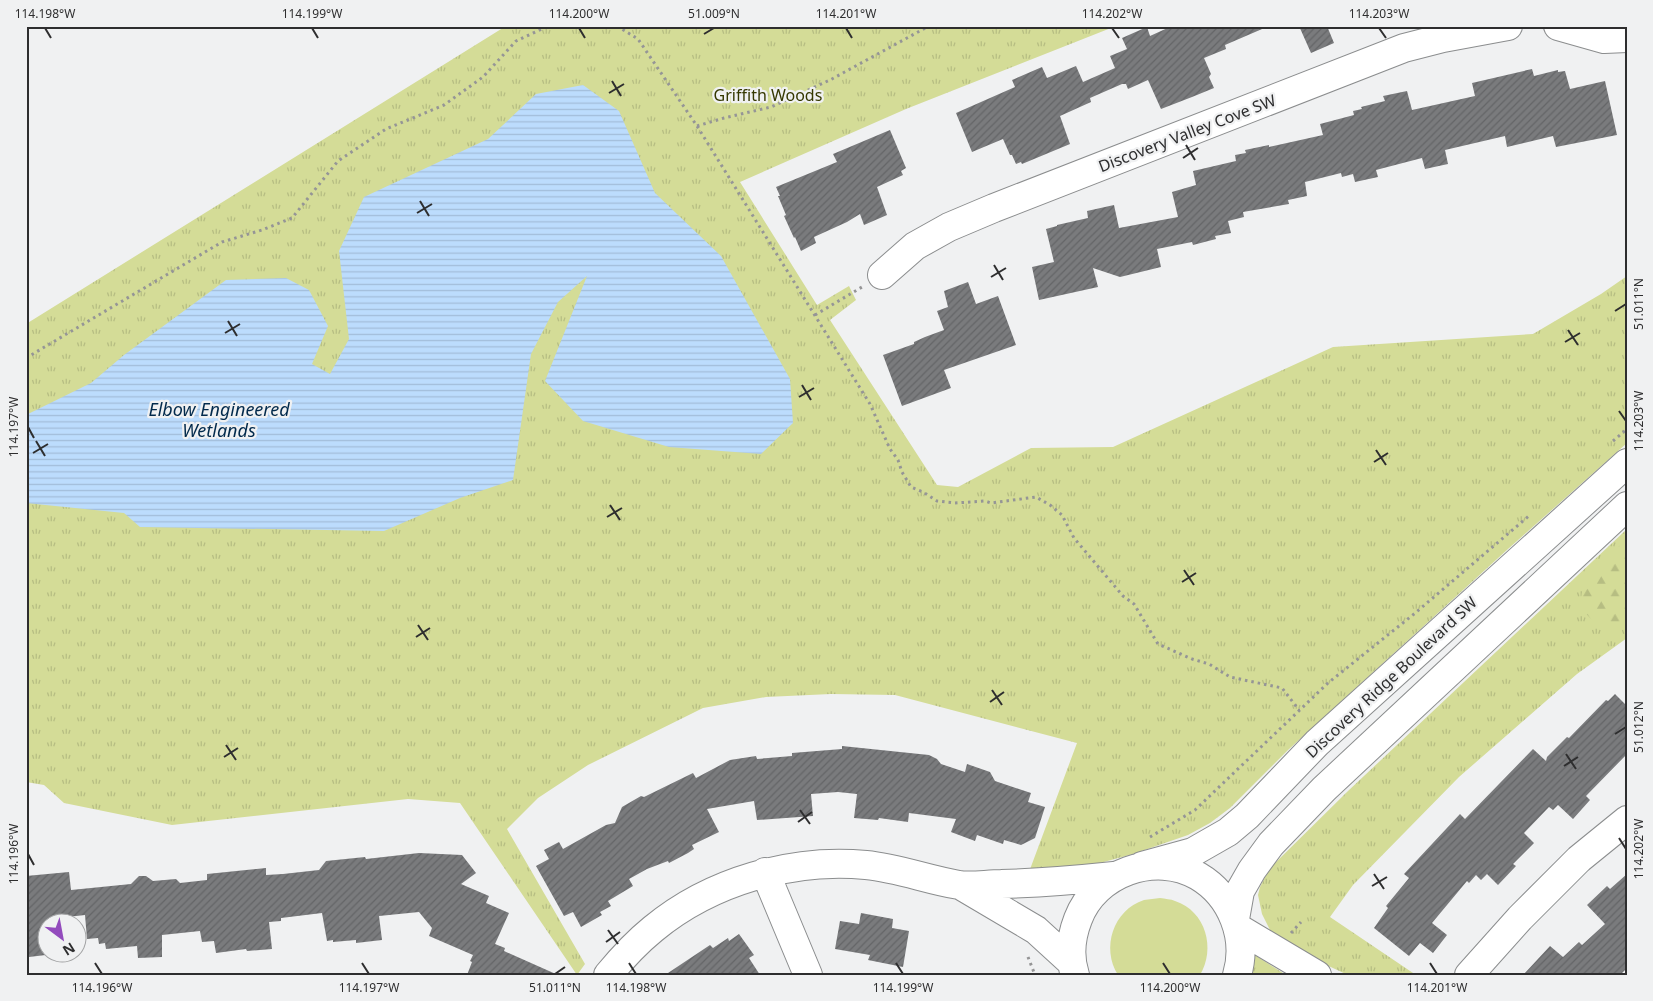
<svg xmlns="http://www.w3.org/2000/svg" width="1653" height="1001" viewBox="0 0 1653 1001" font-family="'Noto Sans',sans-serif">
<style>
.grass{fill:url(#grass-tufts)}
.forest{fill:url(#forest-firs)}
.garden{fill:#d4dc97}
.water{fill:url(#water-rules)}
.building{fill:url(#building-hatch)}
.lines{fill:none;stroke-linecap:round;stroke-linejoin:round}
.minor-casing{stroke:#8b8d8e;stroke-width:30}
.path{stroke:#959596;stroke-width:3;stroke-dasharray:2.5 4;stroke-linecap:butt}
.minor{stroke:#fff;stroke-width:28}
.ticks{fill:none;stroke:#2e2e2f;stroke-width:2}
.labels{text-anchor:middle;stroke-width:4.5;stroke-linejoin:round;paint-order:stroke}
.park-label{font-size:16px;fill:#353800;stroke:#f0f1f2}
.street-label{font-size:16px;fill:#2e2e2f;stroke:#f0f1f2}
.water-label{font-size:18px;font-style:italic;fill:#022a4c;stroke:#f0f1f2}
.neatline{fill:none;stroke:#2e2e2f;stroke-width:2}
.ticks-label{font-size:12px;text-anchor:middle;fill:#2e2e2f}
</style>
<defs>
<pattern id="grass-tufts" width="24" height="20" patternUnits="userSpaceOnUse" patternTransform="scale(1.25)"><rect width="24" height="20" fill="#d4dc97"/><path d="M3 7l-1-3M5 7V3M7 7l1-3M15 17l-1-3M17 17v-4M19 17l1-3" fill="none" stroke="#b6bd82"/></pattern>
<pattern id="forest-firs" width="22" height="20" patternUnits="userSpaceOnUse" patternTransform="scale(1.25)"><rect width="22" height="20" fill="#d4dc97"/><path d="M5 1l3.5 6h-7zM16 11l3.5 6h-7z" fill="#b6bd82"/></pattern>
<pattern id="water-rules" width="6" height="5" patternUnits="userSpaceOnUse" patternTransform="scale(1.25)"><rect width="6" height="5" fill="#bcdcfd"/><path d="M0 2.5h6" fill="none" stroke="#a2bdd9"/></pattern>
<pattern id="building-hatch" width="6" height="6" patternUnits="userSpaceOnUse" patternTransform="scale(1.25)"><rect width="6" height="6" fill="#7a7b7d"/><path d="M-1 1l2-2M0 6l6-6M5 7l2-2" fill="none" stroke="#646567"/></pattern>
</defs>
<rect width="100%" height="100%" fill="#f0f1f2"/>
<path class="grass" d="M506,26H1116L906,109L740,182L817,305L849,286L856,300L830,320L937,485L958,487L1031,448L1113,447L1333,347L1533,334L1601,294L1627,276V443L1508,549L1288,750L1230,808L1210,823L1188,835L1133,854L1100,863L1058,870L1029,872L1077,743L895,695L831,694L766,697L703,708L588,765L538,798L507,829L585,964L577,975L460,803L408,799L172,825L64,803L44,785L26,782V324Z
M1627,529V638L1577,674L1459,777L1353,885L1330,917L1416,975H1348L1294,950L1271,932L1262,914L1258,895L1260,887L1269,869L1348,791Z
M1253,954L1286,975H1247Z"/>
<path class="forest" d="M1627,541V628C1600,624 1598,630 1580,606L1583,585L1619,546Z"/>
<path class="garden" d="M1160,898C1165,899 1171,899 1175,901C1206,911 1216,949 1200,975H1118C1101,948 1113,910 1144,900C1149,899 1155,899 1160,898Z"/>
<path class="water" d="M583,85L619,111L655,193L721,256L790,379L793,423L761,454L669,447L583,421L545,381L587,276L558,302L531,354L513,480L460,498L384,531L140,527L124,513L26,503V415L91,383L124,355L226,280L286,278L309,290L328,326L312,364L330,374L349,339L339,251L364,197L488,139L536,94Z"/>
<path class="building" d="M1172,26H1269L1225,45L1226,49L1204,58L1211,74L1209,77L1214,88L1192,97L1161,109L1148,80L1128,89L1126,84H1122L1090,98L1091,102L1060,116L1070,144L1022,164L1021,162L1016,164L1012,155H1010L1003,139L972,152L956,113L1015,87L1012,80L1042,67L1047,78L1076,66L1083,82L1115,68L1110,56L1127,49L1122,38L1147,27L1150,36Z
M1299,26H1327L1334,43L1311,53Z
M1532,69L1534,76L1558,70V72L1565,71L1570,89L1605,81L1617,135L1556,147L1553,136L1507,147L1505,136L1445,150L1448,164L1425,169L1422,158L1376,170L1378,177L1355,182L1353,174L1342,177L1341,173L1305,182L1307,196L1288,200L1289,204L1243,212L1244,217L1228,221L1231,233L1215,236L1216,239L1193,245L1192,242L1157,249L1161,267L1120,277L1093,268L1098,287L1039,300L1032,267L1054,262L1046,229L1057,226V225L1088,218L1087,211L1114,205L1119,228L1178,217L1172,192L1196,185L1193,171L1236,161L1235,155L1246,153L1245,150L1269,145V147L1323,135L1320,124L1354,115L1353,111L1362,109L1361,107L1385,101L1383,96L1407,91L1412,110L1475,96L1472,83Z
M890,130L906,168L901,171L903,175L877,187L887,215L864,225L860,214L847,222L814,237L816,243L801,251L795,237L794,238L784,216L786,215L778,196H780L776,187L837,162L833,154Z
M968,282L976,304L998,296L1016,345L944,370L951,388L902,406L883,355L914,344V342L925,337L944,330L937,311L948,307L944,291Z
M1615,694L1627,706V754L1586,796L1590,800L1573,819L1558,805L1553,810L1549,807L1524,833L1534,843L1513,864L1516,866L1498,885L1487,874L1481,880L1476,875L1469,883L1467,881L1432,923L1447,935L1433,953L1420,943L1409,956L1374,928L1388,908L1386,906L1409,878L1404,874L1460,814L1465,819L1533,749L1546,761L1547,757L1567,737L1569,738L1606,700L1608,701Z
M842,746L929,755L937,759L941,764L965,772L967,764L990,772L995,781L1031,793L1028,802L1045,807L1035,838L1021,845L1004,840L1003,844L977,835L975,841L951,832L956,819L909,813L908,822L879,818L878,820L854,818L857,794L838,792L811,794L813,816L757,820L754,801L707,809L719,832L692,845L694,849L688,853L669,863L668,861L647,869L629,879L633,886L608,901L611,906L600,912L602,915L581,927L573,912L564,916L536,866L549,859L544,850L559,842L563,849L606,825L615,823L622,807L641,796L644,797L693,773L696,778L730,760L756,756L757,759L792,756V753L842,749Z
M419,853L462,855L476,873L461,884L489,896L486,903L509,913L495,944L505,948L504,951L558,975H467L472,962L470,961L473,955L429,936L432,928L419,912L379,916L382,940L356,943V940L333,942V940L327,941L322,913L281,918V921L269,922L272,949L247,951L246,949L216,953L214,941L202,942L200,931L162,935V957L138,958L137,946L106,949L105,943L99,944L98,938L87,939L85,915L50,919L51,924H48V954H54L29,957L26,927V876L69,872L71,890L131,884L139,876H146L153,881L176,879L180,883L207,880V874L266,868V875L283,874L319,870L326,861L365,857L366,859Z
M1627,874V968L1620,975H1523L1550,946L1563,957L1579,942L1582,945L1605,924L1587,905L1607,886L1610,889Z
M861,913L893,919L892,928L909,931L903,967L868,960L870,955L835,949L840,921L859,924Z
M739,934L754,955L749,958L760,975H665L710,945L713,948L728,938L729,941Z"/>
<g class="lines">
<g class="minor-casing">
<path id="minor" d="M1558,26L1604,39L1627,38
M882,275L915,246L949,227L994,208L1404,48L1443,38L1508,26
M1142,866L1193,852L1228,832L1247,816L1317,743L1627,463
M765,872L808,975
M960,885L1036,930L1071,962
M1235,919L1240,891L1252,870L1271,844L1324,789L1627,506
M1238,928L1317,975
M608,975C622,958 637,942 653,929C711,881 792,858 866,865C898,868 928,880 959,885C972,887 987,884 1001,884C1039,883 1076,880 1114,876
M1075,975C1069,957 1071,937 1078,919C1095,873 1155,851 1198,876C1232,896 1248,938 1237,975
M1469,975L1520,918L1579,859L1627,820"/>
</g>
<path class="path" d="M617,26L638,39L697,126L870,404L890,449L898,460L902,472L911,487L923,492L937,501L955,503L985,501L991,503L1036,497L1050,505L1062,515L1074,538L1123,596L1134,604L1158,644L1192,659L1209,664L1230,677L1282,688L1299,710
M697,126L724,118L771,107L830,80L929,26
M815,315L862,287
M26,358L222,242L262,230L292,218L338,161L386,129L444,105L483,77L516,41L548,26
M1613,441L1627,429
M1150,837L1195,810L1328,683L1414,614L1530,515
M1291,933L1301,922
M1028,957L1035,975
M269,973V975"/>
<use href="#minor" class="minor"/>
</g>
<path class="ticks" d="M45,28L51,38M312,28L318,38M579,28L585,38M846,28L852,38M1112,28L1119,38M1379,28L1386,38M704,34L714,28M612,81L621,96M609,93L624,84M1186,145L1195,160M1183,158L1198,148M420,201L429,216M417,213L432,204M994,265L1003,280M991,277L1006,268M1615,311L1626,304M228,321L237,336M1568,330L1578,345M225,333L240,324M1565,342L1580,333M802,385L811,400M799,397L814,388M1619,411L1626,421M28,427L34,438M36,441L45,456M1376,450L1386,465M33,453L48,444M1374,462L1388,453M610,505L620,520M607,517L622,508M1184,570L1194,585M1182,582L1196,573M418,625L428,640M416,637L430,628M992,690L1002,705M990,702L1004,692M1615,734L1626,727M226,745L236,760M1566,754L1576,769M224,757L238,748M1564,766L1578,757M800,810L810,824M798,822L812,812M1619,838L1626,849M28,854L34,865M1374,874L1384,889M1372,886L1387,877M608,930L618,944M606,942L620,932M95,963L102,974M362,963L369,974M629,963L636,974M896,963L903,974M1163,963L1170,974M1430,963L1437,974M555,974L565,967"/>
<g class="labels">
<g class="park-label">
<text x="768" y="101">Griffith Woods</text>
</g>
<g class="street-label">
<text transform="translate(1187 133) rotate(-21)" y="6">Discovery Valley Cove SW</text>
<text transform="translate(1391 677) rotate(-43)" y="6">Discovery Ridge Boulevard SW</text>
</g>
<g class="water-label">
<text x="219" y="416">Elbow Engineered<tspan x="219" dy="21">Wetlands</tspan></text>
</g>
</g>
<rect width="1653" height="1001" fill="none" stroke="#f0f1f2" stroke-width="55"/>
<g transform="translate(62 938) rotate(148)"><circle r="24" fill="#f0f1f2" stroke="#a2a3a4"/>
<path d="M0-4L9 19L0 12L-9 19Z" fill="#934bbd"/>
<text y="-8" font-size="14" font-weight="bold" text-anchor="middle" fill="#2e2e2f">N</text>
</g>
<rect x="28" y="28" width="1598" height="946" class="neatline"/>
<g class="ticks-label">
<text x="45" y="18">114.198°W</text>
<text x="312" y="18">114.199°W</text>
<text x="579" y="18">114.200°W</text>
<text x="714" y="18">51.009°N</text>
<text x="846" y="18">114.201°W</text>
<text x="1112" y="18">114.202°W</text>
<text x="1379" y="18">114.203°W</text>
<text transform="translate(1639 304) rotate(-90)" y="4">51.011°N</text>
<text transform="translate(1639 421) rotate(-90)" y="4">114.203°W</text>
<text transform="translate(14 427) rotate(-90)" y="4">114.197°W</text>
<text transform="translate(1639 727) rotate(-90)" y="4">51.012°N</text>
<text transform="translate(1639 849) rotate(-90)" y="4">114.202°W</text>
<text transform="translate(14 854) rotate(-90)" y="4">114.196°W</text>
<text x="102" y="992">114.196°W</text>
<text x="369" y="992">114.197°W</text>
<text x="555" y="992">51.011°N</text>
<text x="636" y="992">114.198°W</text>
<text x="903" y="992">114.199°W</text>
<text x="1170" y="992">114.200°W</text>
<text x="1437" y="992">114.201°W</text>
</g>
</svg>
